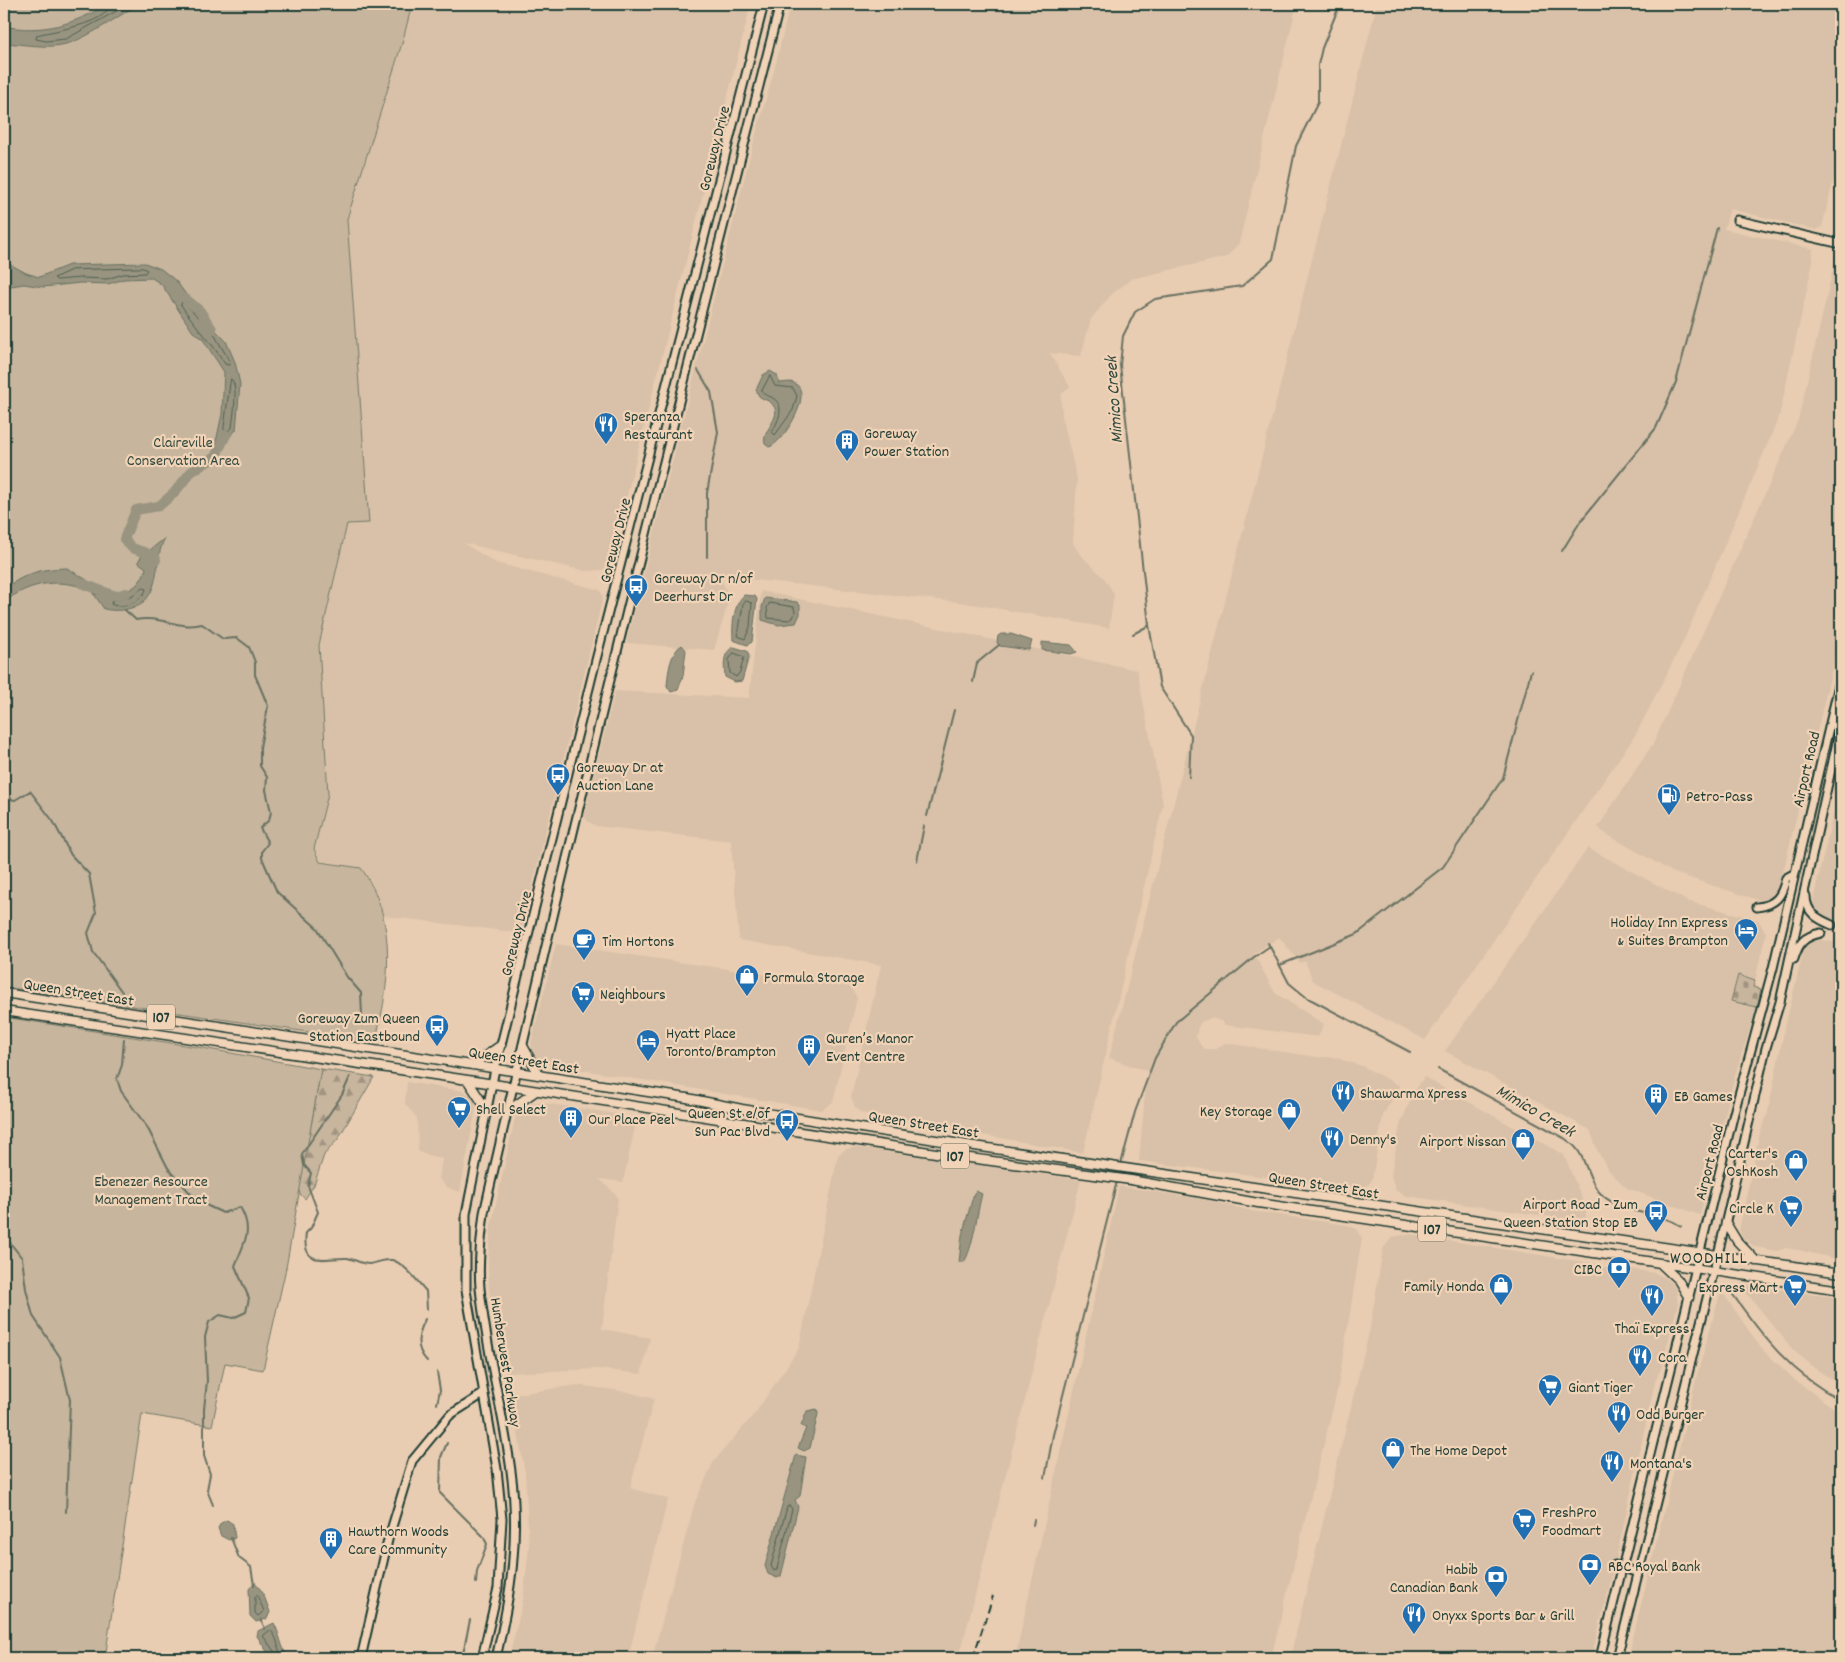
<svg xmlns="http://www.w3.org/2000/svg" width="1845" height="1662" viewBox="0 0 1845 1662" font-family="Dekko,sans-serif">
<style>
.built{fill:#d8c1a8}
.forest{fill:url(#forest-firs);stroke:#737968}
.cemetery{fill:url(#cemetery-stones);stroke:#737968}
.park{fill:#c7b59d;stroke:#737968}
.water{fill:#989480;stroke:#687162}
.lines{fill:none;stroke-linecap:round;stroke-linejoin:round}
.shore{stroke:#4f6052;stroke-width:1}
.stream{stroke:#687162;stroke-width:2}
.river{stroke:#989480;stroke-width:10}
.secondary-casing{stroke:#1f3d34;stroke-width:11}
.primary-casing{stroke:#1f3d34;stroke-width:11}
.secondary{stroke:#f1d3b7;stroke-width:7}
.primary{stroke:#f1d3b7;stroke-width:8}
.rail{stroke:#1f3d34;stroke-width:2;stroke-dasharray:8 4;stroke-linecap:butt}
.labels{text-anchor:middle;stroke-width:4.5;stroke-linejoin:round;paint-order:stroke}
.shield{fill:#f1d3b7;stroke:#5e6a5b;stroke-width:1}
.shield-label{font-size:15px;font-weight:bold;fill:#1f3d34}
.street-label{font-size:16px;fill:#1f3d34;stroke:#f1d3b7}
.poi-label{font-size:16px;fill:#1f3d34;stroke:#f1d3b7;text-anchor:start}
.park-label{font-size:16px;fill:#30493e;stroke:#f1d3b7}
.water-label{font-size:18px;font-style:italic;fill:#314a3f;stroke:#f1d3b7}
.neighbourhood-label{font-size:18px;letter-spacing:1px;fill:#1f3d34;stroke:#f1d3b7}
</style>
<defs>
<pattern id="forest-firs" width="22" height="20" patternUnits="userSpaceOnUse" patternTransform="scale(1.25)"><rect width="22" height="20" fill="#c7b59d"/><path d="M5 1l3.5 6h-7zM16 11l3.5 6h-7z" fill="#a19481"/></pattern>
<pattern id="cemetery-stones" width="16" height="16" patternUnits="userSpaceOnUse" patternTransform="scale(1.25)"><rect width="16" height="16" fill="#c7b59d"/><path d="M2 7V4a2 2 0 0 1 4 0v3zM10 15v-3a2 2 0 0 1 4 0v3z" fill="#a19481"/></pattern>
</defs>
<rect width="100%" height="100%" fill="#e9cdb2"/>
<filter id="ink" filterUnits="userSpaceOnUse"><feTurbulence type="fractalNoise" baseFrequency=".02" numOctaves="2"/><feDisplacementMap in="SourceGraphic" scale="10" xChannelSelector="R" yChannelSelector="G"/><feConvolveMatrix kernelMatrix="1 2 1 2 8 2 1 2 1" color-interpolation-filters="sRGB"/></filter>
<g filter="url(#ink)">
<path class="built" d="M412,4H751L609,566L602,570L585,571L463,543L496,563L600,590L603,597L521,933L384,916L373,884L361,868L320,861L314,849L328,794L319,645L347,524L369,523L347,219L403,40Z
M790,4H1297L1239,243L1227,257L1131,279L1110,296L1091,319L1081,356L1050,353L1070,387L1061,395L1062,416L1077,479L1073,543L1079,553L1105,579L1114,594L1109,628L966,603L719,576L730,597L714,650L626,643L751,152L775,67Z
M1377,4H1841V150L1822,227L1817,230L1730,209L1724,229L1813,249L1812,266L1779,417L1684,640L1636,734L1425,1040L1313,981L1305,961L1300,963L1279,937L1254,954L1275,993L1324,1024L1318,1037L1225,1025L1221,1021L1211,1018L1201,1022L1198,1027L1196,1037L1201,1046L1206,1049H1216L1225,1043L1317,1057H1333L1362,1066L1400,1086L1383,1115L1372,1180L1369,1184L1361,1189L1139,1161L1147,1071L1109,1058Z
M1837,252L1841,253V632L1780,885L1773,897L1761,901L1674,873L1603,832L1598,827L1654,742L1798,420Z
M761,591L1137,670L1163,804L1083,1153L861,1113L855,1107L851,1097L881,965L739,940L731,841L596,826L587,821L584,815L615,691L749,698Z
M1841,780V922L1821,916L1814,910L1812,904Z
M1588,848L1687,901L1758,920L1766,933L1755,981L1738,975L1731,1000L1757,1007L1735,1075L1700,1215L1627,1188L1610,1172L1598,1152L1590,1130L1445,1051Z
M1814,939L1841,943V1260L1798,1250L1786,1248L1777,1251L1755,1247L1743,1238L1739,1230L1760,1133L1767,1116L1784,1031L1804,949L1806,943Z
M556,944L851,987L857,998L833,1102L821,1110L541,1063L533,1056L531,1043Z
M1424,1077L1564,1155L1586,1208V1222L1407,1196L1396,1191L1391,1176L1400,1125L1413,1094Z
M407,1082L463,1091L470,1095L477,1103L460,1192L446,1187L439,1179L442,1159L418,1152L417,1118L405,1104Z
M537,1102L617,1114L620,1117L631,1119L637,1118L623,1182L600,1179L618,1197L602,1329L650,1338L641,1374L598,1369L508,1373L503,1369L489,1288L488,1260L491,1226L515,1118L522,1106Z
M854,1147L1081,1180L959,1658H652L695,1502L714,1461L756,1412L799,1348L838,1155L846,1149Z
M1119,1186L1207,1200L1252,1211L1347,1225L1356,1229L1362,1238L1338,1387L1271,1658H1015Z
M1408,1234L1597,1264L1602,1268L1618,1270L1624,1268L1655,1273L1666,1278L1676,1288L1678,1304L1662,1366L1655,1382L1614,1569L1591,1658H1290L1370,1328L1383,1249L1392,1237Z
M1739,1284L1841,1298V1385L1820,1372L1794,1351Z
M1721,1290L1761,1348L1796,1381L1841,1413V1658H1628L1696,1379Z
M577,1385L628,1392L654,1399L630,1488L668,1499L628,1658H509L523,1600L529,1547L525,1473L511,1395Z"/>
<path class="forest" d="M321,1069L374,1077L338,1139L324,1155L314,1185L305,1199L295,1189L312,1121Z"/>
<path class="cemetery" d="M1738,975L1755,981L1753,987L1761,989L1757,1007L1731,1001Z"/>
<path class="park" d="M4,4H412L403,40L347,219L369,523L347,524L319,645L328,794L314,849L320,862L361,868C398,918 390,986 375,1042L4,987Z
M4,1017L197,1047L321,1069L286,1268L263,1370L225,1363L212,1426L142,1414L105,1658H4Z"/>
<path class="water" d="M108,4H138C121,15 84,40 66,44C47,49 24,44 4,43V26C41,34 76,24 108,4Z
M4,261L26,273L39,277L69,265L145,263L161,269L176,281L202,316L226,341L235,362L240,384L236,430L219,448L216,442L222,414L224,372L202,338L193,332L162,285L152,278L124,279L108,284L80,283L43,287L24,284L11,286L4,281Z
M770,371L777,375L779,383C784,383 790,381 794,383C816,393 781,445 769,447L765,444C761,430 783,418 773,405C770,400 763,400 759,396L756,390L763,375Z
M165,538C152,560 164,599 131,608C121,611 114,611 104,609L94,594C118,596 139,593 146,568L138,562L140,558Z
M67,568L87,580L93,588L92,591C61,577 30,582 4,602V588C29,573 37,569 67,568Z
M744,595L755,596L757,599L752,642L747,645L733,640C732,626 733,605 744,595Z
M765,598L797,602L800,605V614L796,623L778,625L762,620V607Z
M1001,634H1011L1032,641L1029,650L1000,646L997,643L998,636Z
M1042,642L1071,645L1077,652L1071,654L1042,650Z
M682,645L686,650L683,676L678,690L671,692L667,686C668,673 670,652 682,645Z
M734,647L747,651L749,656L742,681L735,682L725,677C724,666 722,652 734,647Z
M976,1191L982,1194C977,1212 973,1249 964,1262H959L962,1235L974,1193Z
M817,1409L818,1414L810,1448L804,1451L798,1448L806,1428L801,1426L807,1411Z
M796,1455L806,1457L800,1496L795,1500L798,1507L781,1576L777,1578L768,1574L765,1566Z
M227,1520L233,1524L235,1538L229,1540L221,1536L218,1528L221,1523Z
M255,1582L263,1593L270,1612L267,1619L256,1622L250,1616L249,1589Z
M274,1623C280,1634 281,1647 288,1658H271L257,1636L258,1631Z"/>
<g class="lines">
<path class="shore" d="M110,4C107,25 54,30 37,35L36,39L46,41L66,39L129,4
M143,268L147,270L145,273L123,274L107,279L80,278L57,280L54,278L71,270Z
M183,301L214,334L230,362L229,365L225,364C212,342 195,326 181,305Z
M770,376L775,386L793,388L797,396L793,410L775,435L772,432C778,421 787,405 771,397C767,395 764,395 762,391Z
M231,379C239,384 233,417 232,428L226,432L224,429Z
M143,588L146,589C143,601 122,610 111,604L112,601L131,596Z
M746,601L752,603L750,627L745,639L738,636L743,604Z
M770,603L794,607L795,612L793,618L789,620L768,618L767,608Z
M734,653L744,657L740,672L736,677L730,673L729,660Z
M790,1506L792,1509L777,1569L774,1571L771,1566L787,1507Z
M257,1595L264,1611L258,1616L255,1613V1597Z
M275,1658L276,1654L263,1636L270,1630C279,1637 277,1650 282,1658"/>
<path class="stream" d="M698,370L711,392L718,432L707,493V557
M1562,551L1580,522L1656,428L1676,382L1717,228
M92,591L94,594
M125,610L136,620C159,615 179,630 202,624L223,639L237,638L249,647L255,662V675L268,706L260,747V766L267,777L266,790L271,812L269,820L260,828L268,843L262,851V858L277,892L317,928L347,977L361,993L362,1015
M1133,634L1148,626
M973,682L977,663L999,645
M1189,777L1191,735L1160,687L1149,625L1120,365L1123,336L1135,312L1155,299L1242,286L1273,259L1296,146L1318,102V65L1322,48L1340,4
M4,798L15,800L30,791L53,821L71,855L89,874L96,913L88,933L93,952L122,992
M927,816L954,710
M917,861L924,826
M1268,943L1289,983L1306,997L1410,1052
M1280,965L1357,934L1443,867L1503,778L1531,671
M124,1039L122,1065L117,1079L121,1091L147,1127L168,1168L191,1194L208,1206L223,1213L240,1207C254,1231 244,1242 235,1266L249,1298L246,1312L233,1318L220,1315L209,1322L205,1337L207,1381L204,1409V1456L210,1474L207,1490L213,1505
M1438,1069L1564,1138C1568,1141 1573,1144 1576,1148C1586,1158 1588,1181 1600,1193C1625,1217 1654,1209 1681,1226
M350,1077L342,1095L302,1154L304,1165L311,1173L308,1186L318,1212L311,1228L306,1233C301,1269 326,1257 347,1258C354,1259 361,1264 369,1264C376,1263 384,1259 392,1260C404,1263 418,1282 426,1291L427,1309
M1121,1164L1135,1112L1155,1058L1176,1022L1254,957L1270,946
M4,1235L22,1258L26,1289L33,1316L60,1357L70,1400L66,1512
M1731,1292C1762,1336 1792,1375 1841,1400
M425,1319C418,1335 414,1347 427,1361
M437,1404L440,1390L437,1372
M447,1443L441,1457L440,1493L483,1536L487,1544L477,1571L476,1583
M1045,1478L1053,1435L1117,1181
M1033,1525L1034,1520
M231,1538L239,1558L251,1567L254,1585
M261,1619L265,1629
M462,1658L470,1620"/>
<path class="river" d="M186,299L200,311L212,329
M156,560L155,556L132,548L124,539L136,510L159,506L174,493L191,472L215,457L226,435
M81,583L115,596L126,593
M4,691V701"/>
<g class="secondary-casing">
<path id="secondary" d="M1737,220L1841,244
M1806,896C1806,913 1818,919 1832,925
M1757,907C1776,905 1782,896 1786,878L1795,873
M1794,959C1798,943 1805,936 1821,933
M1615,1565L1638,1573
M361,1658L388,1540L412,1461L450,1415L483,1394
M482,1658L498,1588L502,1519L497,1469L466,1290V1214L495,1069L596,660L764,4
M496,1658C511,1594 520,1537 511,1471C503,1410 486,1350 480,1288C478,1263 481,1238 484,1213C576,808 677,406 780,4
M1600,1658L1734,1113L1773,968L1841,676
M1617,1658L1721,1242L1766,1048L1780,1002L1841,724"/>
</g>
<g class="primary-casing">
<path id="primary" d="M4,993L687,1098L742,1109L961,1144L1841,1273
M4,1011L481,1082L955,1156L1131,1180L1258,1203L1841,1290
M523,1046L539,1075
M472,1065L501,1045
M468,1081L487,1110
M506,1112L536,1091
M1726,1223L1737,1241L1756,1261
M1661,1264L1678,1280L1689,1298"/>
</g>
<use href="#secondary" class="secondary"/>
<use href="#primary" class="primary"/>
<path class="rail" d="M973,1658L993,1596"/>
</g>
</g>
<defs>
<g id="restaurant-pin" transform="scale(1.25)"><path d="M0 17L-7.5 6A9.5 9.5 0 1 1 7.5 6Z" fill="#1f6fb2" stroke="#f1d3b7"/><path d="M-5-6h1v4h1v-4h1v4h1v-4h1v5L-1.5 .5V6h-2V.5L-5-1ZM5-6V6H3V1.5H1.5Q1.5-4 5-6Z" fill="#fff"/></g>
<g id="building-pin" transform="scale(1.25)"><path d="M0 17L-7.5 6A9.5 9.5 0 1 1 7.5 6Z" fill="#1f6fb2" stroke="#f1d3b7"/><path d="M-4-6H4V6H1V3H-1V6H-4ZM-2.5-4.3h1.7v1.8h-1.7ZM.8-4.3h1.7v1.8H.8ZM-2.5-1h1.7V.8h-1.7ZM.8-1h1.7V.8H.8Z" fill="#fff"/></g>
<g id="bus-pin" transform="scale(1.25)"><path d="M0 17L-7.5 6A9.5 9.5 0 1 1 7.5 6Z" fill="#1f6fb2" stroke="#f1d3b7"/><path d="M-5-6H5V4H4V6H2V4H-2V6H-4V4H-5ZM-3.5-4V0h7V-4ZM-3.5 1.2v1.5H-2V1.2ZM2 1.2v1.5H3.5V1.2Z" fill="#fff"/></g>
<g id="fuel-pin" transform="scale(1.25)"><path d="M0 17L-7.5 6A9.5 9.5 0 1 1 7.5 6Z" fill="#1f6fb2" stroke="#f1d3b7"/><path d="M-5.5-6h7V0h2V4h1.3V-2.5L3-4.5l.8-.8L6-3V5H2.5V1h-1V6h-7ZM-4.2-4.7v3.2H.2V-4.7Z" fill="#fff"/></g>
<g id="hotel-pin" transform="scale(1.25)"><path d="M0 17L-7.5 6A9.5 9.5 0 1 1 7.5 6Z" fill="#1f6fb2" stroke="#f1d3b7"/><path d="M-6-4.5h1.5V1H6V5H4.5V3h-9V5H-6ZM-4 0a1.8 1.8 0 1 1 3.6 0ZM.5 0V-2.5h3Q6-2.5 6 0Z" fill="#fff"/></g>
<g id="cafe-pin" transform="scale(1.25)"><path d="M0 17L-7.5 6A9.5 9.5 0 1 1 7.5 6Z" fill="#1f6fb2" stroke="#f1d3b7"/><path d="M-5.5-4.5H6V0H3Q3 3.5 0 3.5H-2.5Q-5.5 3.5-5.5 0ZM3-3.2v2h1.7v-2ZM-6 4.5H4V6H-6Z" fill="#fff"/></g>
<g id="shop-pin" transform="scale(1.25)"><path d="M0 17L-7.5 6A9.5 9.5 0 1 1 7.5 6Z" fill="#1f6fb2" stroke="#f1d3b7"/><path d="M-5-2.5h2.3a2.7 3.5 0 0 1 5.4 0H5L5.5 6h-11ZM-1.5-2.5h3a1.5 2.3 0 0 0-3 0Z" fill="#fff"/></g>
<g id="supermarket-pin" transform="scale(1.25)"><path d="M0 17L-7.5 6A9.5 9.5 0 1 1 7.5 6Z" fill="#1f6fb2" stroke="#f1d3b7"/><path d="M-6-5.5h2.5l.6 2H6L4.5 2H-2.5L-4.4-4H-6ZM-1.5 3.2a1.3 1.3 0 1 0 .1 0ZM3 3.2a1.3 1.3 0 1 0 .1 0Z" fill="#fff"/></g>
<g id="bank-pin" transform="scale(1.25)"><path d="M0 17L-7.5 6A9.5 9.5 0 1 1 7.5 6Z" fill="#1f6fb2" stroke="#f1d3b7"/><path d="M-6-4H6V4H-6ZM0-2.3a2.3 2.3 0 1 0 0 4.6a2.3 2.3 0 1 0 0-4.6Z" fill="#fff"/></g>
</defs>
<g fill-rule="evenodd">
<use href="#restaurant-pin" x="606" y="424"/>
<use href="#building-pin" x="847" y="441"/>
<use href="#bus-pin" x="636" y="586"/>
<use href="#bus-pin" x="558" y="775"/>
<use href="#fuel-pin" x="1669" y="795"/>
<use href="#hotel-pin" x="1746" y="930"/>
<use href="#cafe-pin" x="584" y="940"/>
<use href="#shop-pin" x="747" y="976"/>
<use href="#supermarket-pin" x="583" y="993"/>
<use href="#bus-pin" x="437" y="1026"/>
<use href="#hotel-pin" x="648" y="1041"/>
<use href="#building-pin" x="809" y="1046"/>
<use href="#restaurant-pin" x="1343" y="1092"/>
<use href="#building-pin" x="1656" y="1095"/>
<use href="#supermarket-pin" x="459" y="1108"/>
<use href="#shop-pin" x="1289" y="1110"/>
<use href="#building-pin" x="571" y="1118"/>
<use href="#bus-pin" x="787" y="1121"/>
<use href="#restaurant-pin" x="1332" y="1138"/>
<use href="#shop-pin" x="1523" y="1140"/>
<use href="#shop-pin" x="1796" y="1161"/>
<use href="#supermarket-pin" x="1791" y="1207"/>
<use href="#bus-pin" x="1656" y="1212"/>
<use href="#bank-pin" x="1619" y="1268"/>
<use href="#shop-pin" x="1501" y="1285"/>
<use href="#supermarket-pin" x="1795" y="1286"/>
<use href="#restaurant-pin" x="1652" y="1296"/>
<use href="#restaurant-pin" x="1640" y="1356"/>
<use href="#supermarket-pin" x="1550" y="1386"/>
<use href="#restaurant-pin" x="1619" y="1413"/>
<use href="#shop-pin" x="1393" y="1449"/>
<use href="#restaurant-pin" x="1612" y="1462"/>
<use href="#supermarket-pin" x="1524" y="1520"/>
<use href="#building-pin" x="331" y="1539"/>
<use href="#bank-pin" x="1590" y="1565"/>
<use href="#bank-pin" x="1496" y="1577"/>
<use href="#restaurant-pin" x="1414" y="1614"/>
</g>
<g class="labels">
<g class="shield">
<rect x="147" y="1004.5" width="28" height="25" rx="4"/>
<rect x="941" y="1143.5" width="28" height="25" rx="4"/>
<rect x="1418" y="1216.5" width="28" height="25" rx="4"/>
</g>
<g class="shield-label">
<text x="161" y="1022">107</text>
<text x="955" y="1161">107</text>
<text x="1432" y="1234">107</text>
</g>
<g class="street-label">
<text transform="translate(713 148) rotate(-76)" y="6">Goreway Drive</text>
<text transform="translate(614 540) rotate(-76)" y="6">Goreway Drive</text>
<text transform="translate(1805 769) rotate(-77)" y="6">Airport Road</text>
<text transform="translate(515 933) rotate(-76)" y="6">Goreway Drive</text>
<text transform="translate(79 991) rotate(9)" y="6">Queen Street East</text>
<text transform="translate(524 1059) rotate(9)" y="6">Queen Street East</text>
<text transform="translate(924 1123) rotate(9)" y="6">Queen Street East</text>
<text transform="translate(1708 1162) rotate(-76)" y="6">Airport Road</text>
<text transform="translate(1324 1184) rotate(9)" y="6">Queen Street East</text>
<text transform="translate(507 1362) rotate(81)" y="6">Humberwest Parkway</text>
</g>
<g class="poi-label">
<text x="624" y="421">Speranza<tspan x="624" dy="18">Restaurant</tspan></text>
<text x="864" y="438">Goreway<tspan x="864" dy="18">Power Station</tspan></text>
<text x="654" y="583">Goreway Dr n/of<tspan x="654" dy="18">Deerhurst Dr</tspan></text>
<text x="576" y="772">Goreway Dr at<tspan x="576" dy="18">Auction Lane</tspan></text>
<text x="1686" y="801">Petro-Pass</text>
<text x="1728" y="927" text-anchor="end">Holiday Inn Express<tspan x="1728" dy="18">&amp; Suites Brampton</tspan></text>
<text x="602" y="946">Tim Hortons</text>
<text x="764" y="982">Formula Storage</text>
<text x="600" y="999">Neighbours</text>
<text x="420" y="1023" text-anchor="end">Goreway Zum Queen<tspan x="420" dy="18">Station Eastbound</tspan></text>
<text x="666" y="1038">Hyatt Place<tspan x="666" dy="18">Toronto/Brampton</tspan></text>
<text x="826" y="1043">Quren’s Manor<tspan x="826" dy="18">Event Centre</tspan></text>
<text x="1360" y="1098">Shawarma Xpress</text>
<text x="1674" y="1101">EB Games</text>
<text x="476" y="1114">Shell Select</text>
<text x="1272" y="1116" text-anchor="end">Key Storage</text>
<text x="770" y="1118" text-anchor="end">Queen St e/of<tspan x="770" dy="18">Sun Pac Blvd</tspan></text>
<text x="588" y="1124">Our Place Peel</text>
<text x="1350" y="1144">Denny's</text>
<text x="1506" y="1146" text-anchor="end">Airport Nissan</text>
<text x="1778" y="1158" text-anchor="end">Carter's<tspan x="1778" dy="18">OshKosh</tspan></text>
<text x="1638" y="1209" text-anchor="end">Airport Road - Zum<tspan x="1638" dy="18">Queen Station Stop EB</tspan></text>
<text x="1774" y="1213" text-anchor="end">Circle K</text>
<text x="1602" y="1274" text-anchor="end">CIBC</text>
<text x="1484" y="1291" text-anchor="end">Family Honda</text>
<text x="1778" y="1292" text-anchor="end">Express Mart</text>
<text x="1652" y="1333" text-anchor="middle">Thaï Express</text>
<text x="1658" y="1362">Cora</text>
<text x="1568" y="1392">Giant Tiger</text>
<text x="1636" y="1419">Odd Burger</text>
<text x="1410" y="1455">The Home Depot</text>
<text x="1630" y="1468">Montana's</text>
<text x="1542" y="1517">FreshPro<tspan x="1542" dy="18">Foodmart</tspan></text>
<text x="348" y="1536">Hawthorn Woods<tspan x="348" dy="18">Care Community</tspan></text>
<text x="1608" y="1571">RBC Royal Bank</text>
<text x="1478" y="1574" text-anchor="end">Habib<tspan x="1478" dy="18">Canadian Bank</tspan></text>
<text x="1432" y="1620">Onyxx Sports Bar &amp; Grill</text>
</g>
<g class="park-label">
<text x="183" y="447">Claireville<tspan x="183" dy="18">Conservation Area</tspan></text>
<text x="151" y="1186">Ebenezer Resource<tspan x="151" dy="18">Management Tract</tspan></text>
</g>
<g class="water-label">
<text transform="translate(1113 400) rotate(-94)" y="6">Mimico Creek</text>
<text transform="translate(1536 1110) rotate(30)" y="6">Mimico Creek</text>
</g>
<g class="neighbourhood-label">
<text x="1709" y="1263">WOODHILL</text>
</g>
</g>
<rect width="1845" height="1662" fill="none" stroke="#f1d3b7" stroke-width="20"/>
<rect x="10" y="10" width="1825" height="1642" fill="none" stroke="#1f3d34" stroke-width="2" filter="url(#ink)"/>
</svg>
